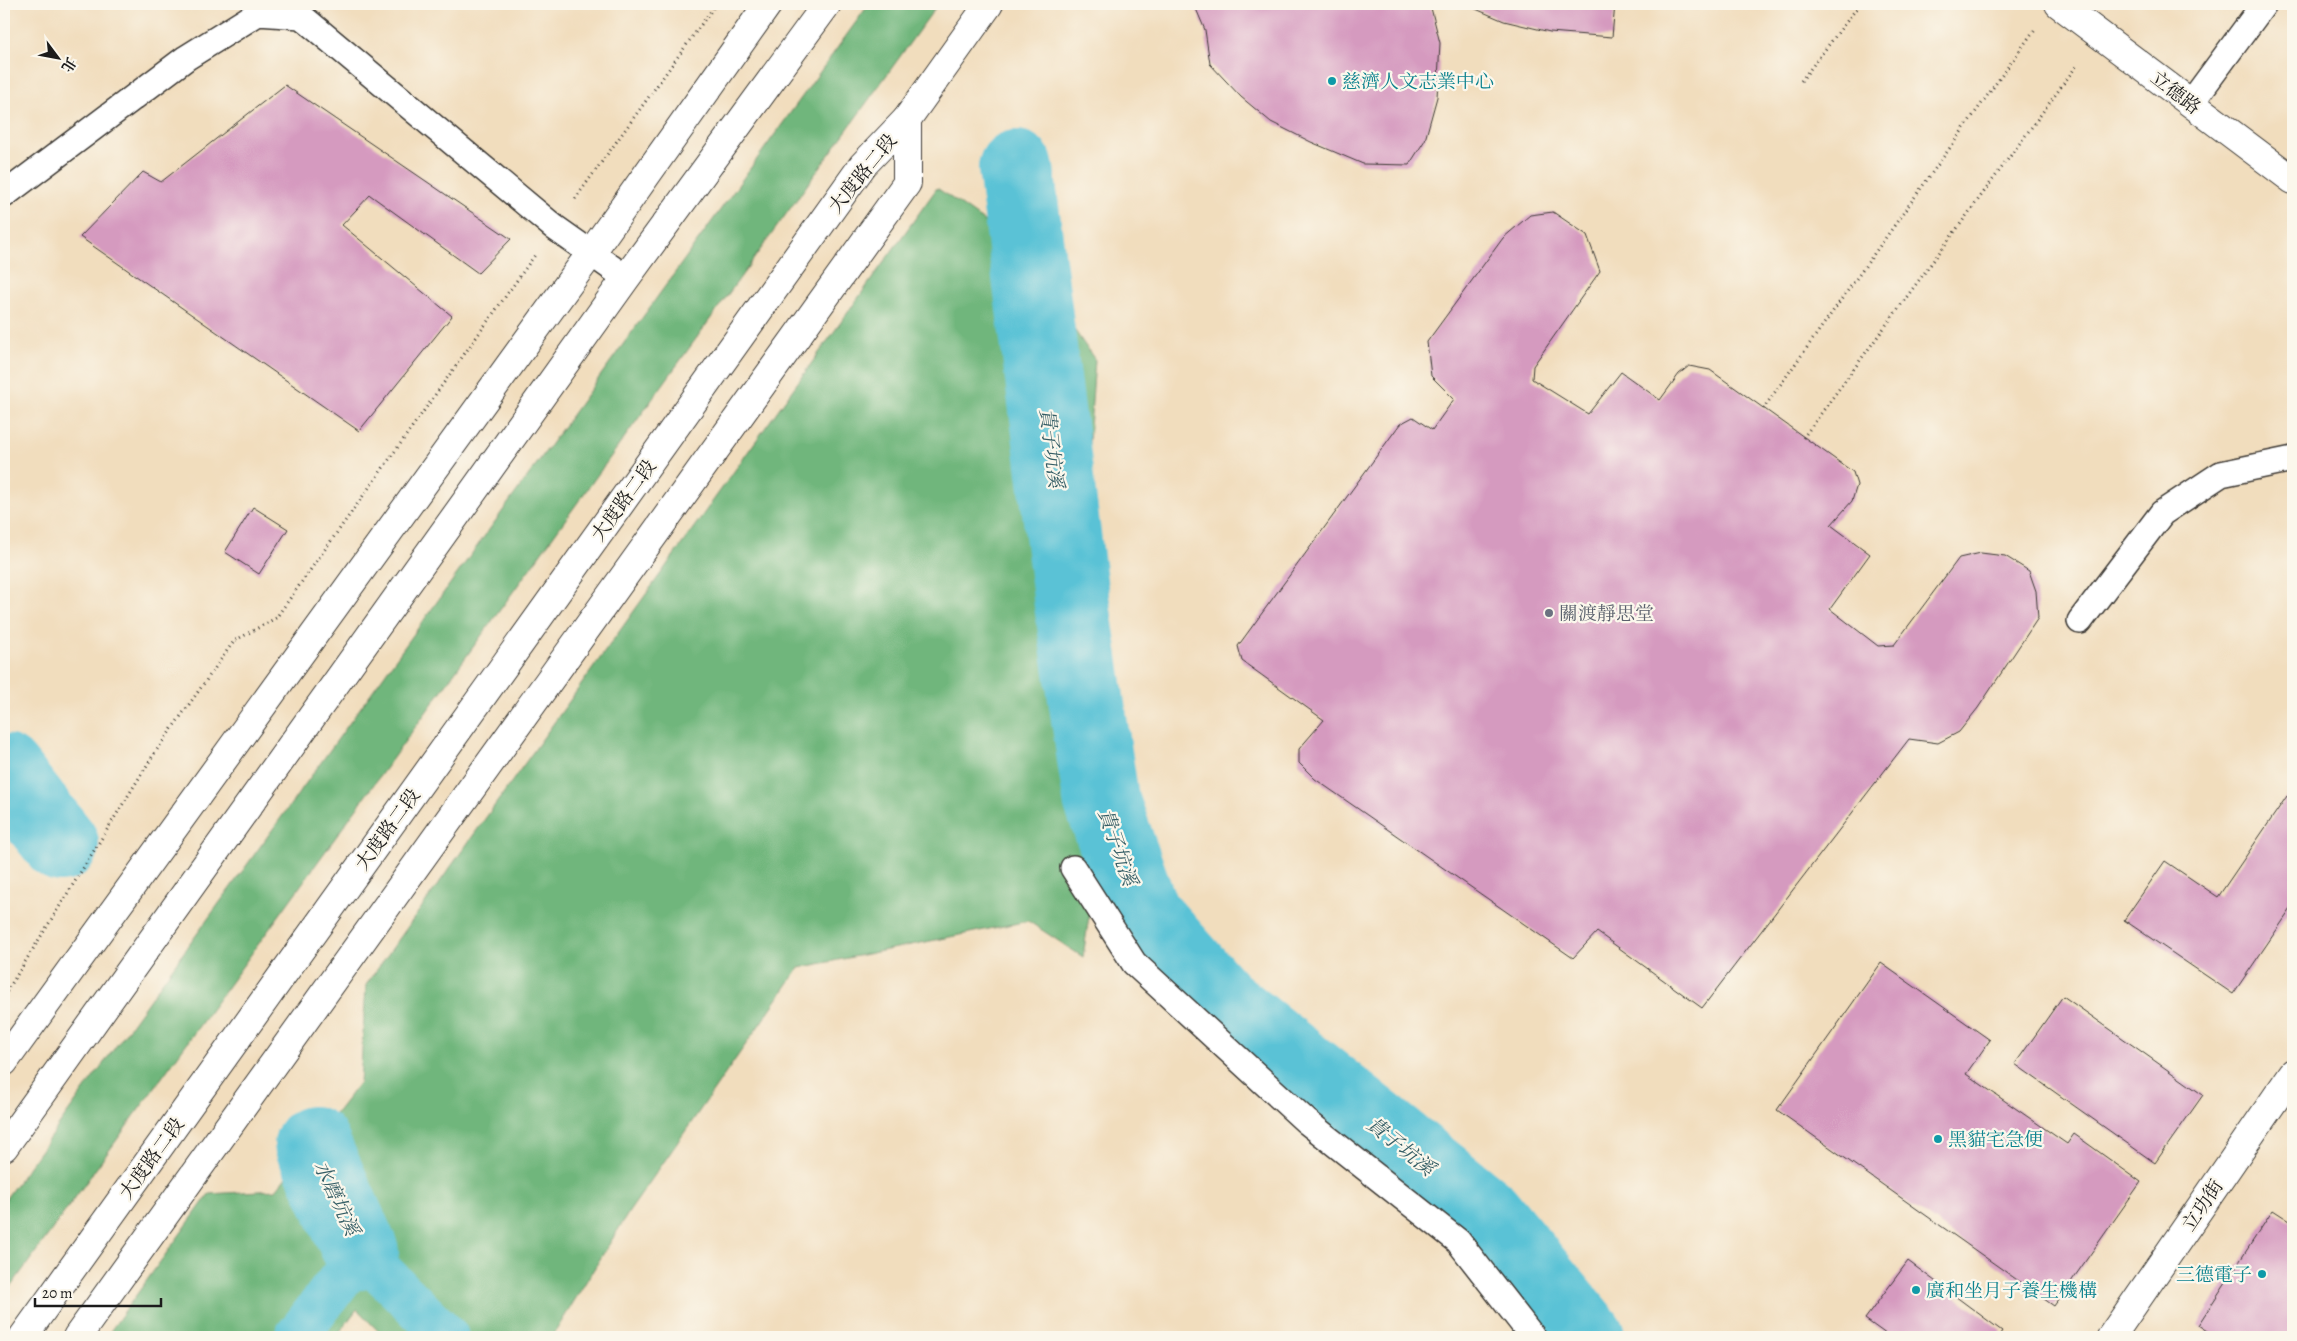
<svg xmlns="http://www.w3.org/2000/svg" width="2297" height="1341" viewBox="0 0 2297 1341" font-family="Alegreya,'Noto Serif TC',serif">
<style>
.forest{fill:#6fb67c;stroke:#46694c}
.lines{fill:none;stroke-linecap:round;stroke-linejoin:round}
.canal{stroke:#5ac2d6;stroke-width:44}
.river{stroke:#5ac2d6;stroke-width:76}
.building{fill:#d59abf}
.lane-casing{stroke:#3c3934;stroke-width:28}
.street-casing{stroke:#3c3934;stroke-width:30}
.primary-casing{stroke:#3c3934;stroke-width:30}
.path{stroke:#3c3934;stroke-width:3;stroke-dasharray:1 4;stroke-linecap:butt}
.lane{stroke:#fff;stroke-width:25}
.street{stroke:#fff;stroke-width:28}
.primary{stroke:#fff;stroke-width:28}
.culture-dot{fill:#0f9aa8;stroke:#fbf7ec;stroke-width:2}
.worship-dot{fill:#6b7280;stroke:#fbf7ec;stroke-width:2}
.labels{text-anchor:middle;stroke-width:4.5;stroke-linejoin:round;paint-order:stroke}
.culture-label{font-size:19px;fill:#0d838f;stroke:#fbf7ec;text-anchor:start}
.street-label{font-size:19px;fill:#1c1c1c;stroke:#fbf7ec}
.worship-label{font-size:19px;fill:#5b616d;stroke:#fbf7ec;text-anchor:start}
.water-label{font-size:20px;font-style:italic;fill:#355e66;stroke:#fbf7ec}
</style>
<rect width="100%" height="100%" fill="#fbf7ec"/>
<filter id="ink" filterUnits="userSpaceOnUse"><feTurbulence type="fractalNoise" baseFrequency=".02" numOctaves="2"/><feDisplacementMap in="SourceGraphic" scale="10" xChannelSelector="R" yChannelSelector="G"/><feConvolveMatrix kernelMatrix="1 2 1 2 8 2 1 2 1" color-interpolation-filters="sRGB"/></filter>
<filter id="wash" filterUnits="userSpaceOnUse"><feTurbulence type="fractalNoise" baseFrequency=".0096" numOctaves="4" result="noise"/><feDisplacementMap in="SourceGraphic" scale="20" xChannelSelector="R" yChannelSelector="G"/><feGaussianBlur stdDeviation="1.12" result="paint"/><feColorMatrix in="noise" values="0 0 0 0 0 0 0 0 0 0 0 0 0 0 0 0 0 1.4 0 .05"/><feComposite in="paint" operator="in"/></filter>
<g filter="url(#wash)">
<rect width="100%" height="100%" fill="#f1ddbd"/>
<path class="forest" d="M869,4H938L4,1296V1201Z
M937,188L1015,243L1095,360L1084,511L1054,690L1095,876L1083,957L1028,921L799,968L629,1212L552,1337H384L357,1309L336,1337H106L209,1194L276,1190L360,1082L366,985Z"/>
<g class="lines">
<path class="canal" d="M296,1337L361,1252L447,1337"/>
<path class="river" d="M1016,168L1072,604L1101,799L1142,914L1220,1002L1485,1213L1587,1337
M4,772L61,844
M312,1144L361,1252"/>
</g>
<g id="blocks">
<path class="building" d="M1194,4H1430L1440,43L1437,97L1425,140L1409,165L1363,164L1311,142L1271,122L1241,97L1210,64L1205,30Z
M1464,4H1615L1612,37L1550,32L1504,21Z
M285,85L511,239L478,273L370,195L342,225L452,316L359,431L80,237L143,172L161,182Z
M1553,212L1587,235L1600,271L1533,366L1532,379L1588,414L1621,372L1660,400L1679,374L1689,366L1710,370L1853,472L1857,485L1852,501L1831,525L1870,554L1830,609L1878,646L1894,645L1959,558L1981,553L2005,556L2029,571L2036,591L2038,618L1978,708L1959,732L1938,743L1909,739L1702,1008L1597,932L1573,958L1315,779L1299,763V749L1324,720L1242,661L1238,646L1400,424L1413,417L1432,430L1454,399L1431,376L1427,342L1503,238L1530,215Z
M253,507L288,529L259,574L225,552Z
M2287,796L2293,800V906L2233,994L2124,920L2165,861L2218,897Z
M1881,963L1990,1040L1966,1074L2067,1144L2074,1134L2141,1182L2054,1306L1777,1110Z
M2063,996L2203,1095L2155,1163L2015,1064Z
M2273,1210L2293,1223V1337H2216L2198,1325Z
M1908,1261L2002,1331L1998,1337H1890L1865,1319Z"/>
</g>
</g>
<g filter="url(#ink)">
<use href="#blocks" fill-opacity="0" stroke="#3c3934" stroke-width="1"/>
<g class="lines">
<g class="lane-casing">
<path id="lane" d="M2191,103L2264,4
M4,195L186,58L258,13L301,16L554,227L626,278
M2080,621L2162,513L2221,474L2293,459
M1073,868L1134,963L1306,1121L1458,1241L1533,1337"/>
</g>
<g class="street-casing">
<path id="street" d="M2059,4L2293,180
M4,1062L591,253L768,4
M77,1337L907,183V119
M2111,1337L2293,1073"/>
</g>
<g class="primary-casing">
<path id="primary" d="M4,1147L626,278L827,4
M23,1337L863,165L907,119L989,4"/>
</g>
<path class="path" d="M1801,81L1860,4
M575,199L716,4
M1763,409L2035,29
M1803,438L2078,64
M4,996L154,754L234,641L276,618L535,255"/>
<use href="#lane" class="lane"/>
<use href="#street" class="street"/>
<use href="#primary" class="primary"/>
</g>
</g>
<g class="culture-dot">
<circle cx="1332" cy="81" r="5"/>
<circle cx="1938" cy="1139" r="5"/>
<circle cx="2262" cy="1274" r="5"/>
<circle cx="1916" cy="1290" r="5"/>
</g>
<circle class="worship-dot" cx="1549" cy="613" r="5"/>
<g class="labels">
<g class="culture-label">
<text x="1342" y="88">慈濟人文志業中心</text>
<text x="1948" y="1146">黑貓宅急便</text>
<text x="2252" y="1281" text-anchor="end">三德電子</text>
<text x="1926" y="1297">廣和坐月子養生機構</text>
</g>
<g class="street-label">
<text transform="translate(2176 92) rotate(38)" y="7">立德路</text>
<text transform="translate(862 173) rotate(-51)" y="7">大度路二段</text>
<text transform="translate(623 500) rotate(-54)" y="7">大度路二段</text>
<text transform="translate(387 829) rotate(-54)" y="7">大度路二段</text>
<text transform="translate(151 1158) rotate(-54)" y="7">大度路二段</text>
<text transform="translate(2202 1205) rotate(-56)" y="7">立功街</text>
</g>
<g class="worship-label">
<text x="1559" y="620">關渡靜思堂</text>
</g>
<g class="water-label">
<text transform="translate(1052 448) rotate(83)" y="7">貴子坑溪</text>
<text transform="translate(1118 847) rotate(71)" y="7">貴子坑溪</text>
<text transform="translate(1401 1146) rotate(39)" y="7">貴子坑溪</text>
<text transform="translate(337 1198) rotate(65)" y="7">水磨坑溪</text>
</g>
</g>
<rect width="2297" height="1341" fill="none" stroke="#fbf7ec" stroke-width="20"/>
<g transform="translate(58 58) rotate(122)" stroke="#fbf7ec" stroke-width="4" paint-order="stroke">
<path d="M0-4L9 19L0 12L-9 19Z" fill="#1c1c1c"/>
<text y="-8" font-size="14" font-weight="bold" text-anchor="middle" fill="#1c1c1c">北</text>
</g>
<path d="M35 1298v8h126v-8" fill="none" stroke="#1c1c1c" stroke-width="2.5"/>
<text x="42" y="1298" font-size="15" fill="#1c1c1c" stroke="#fbf7ec" stroke-width="4" paint-order="stroke">20 m</text>
</svg>
